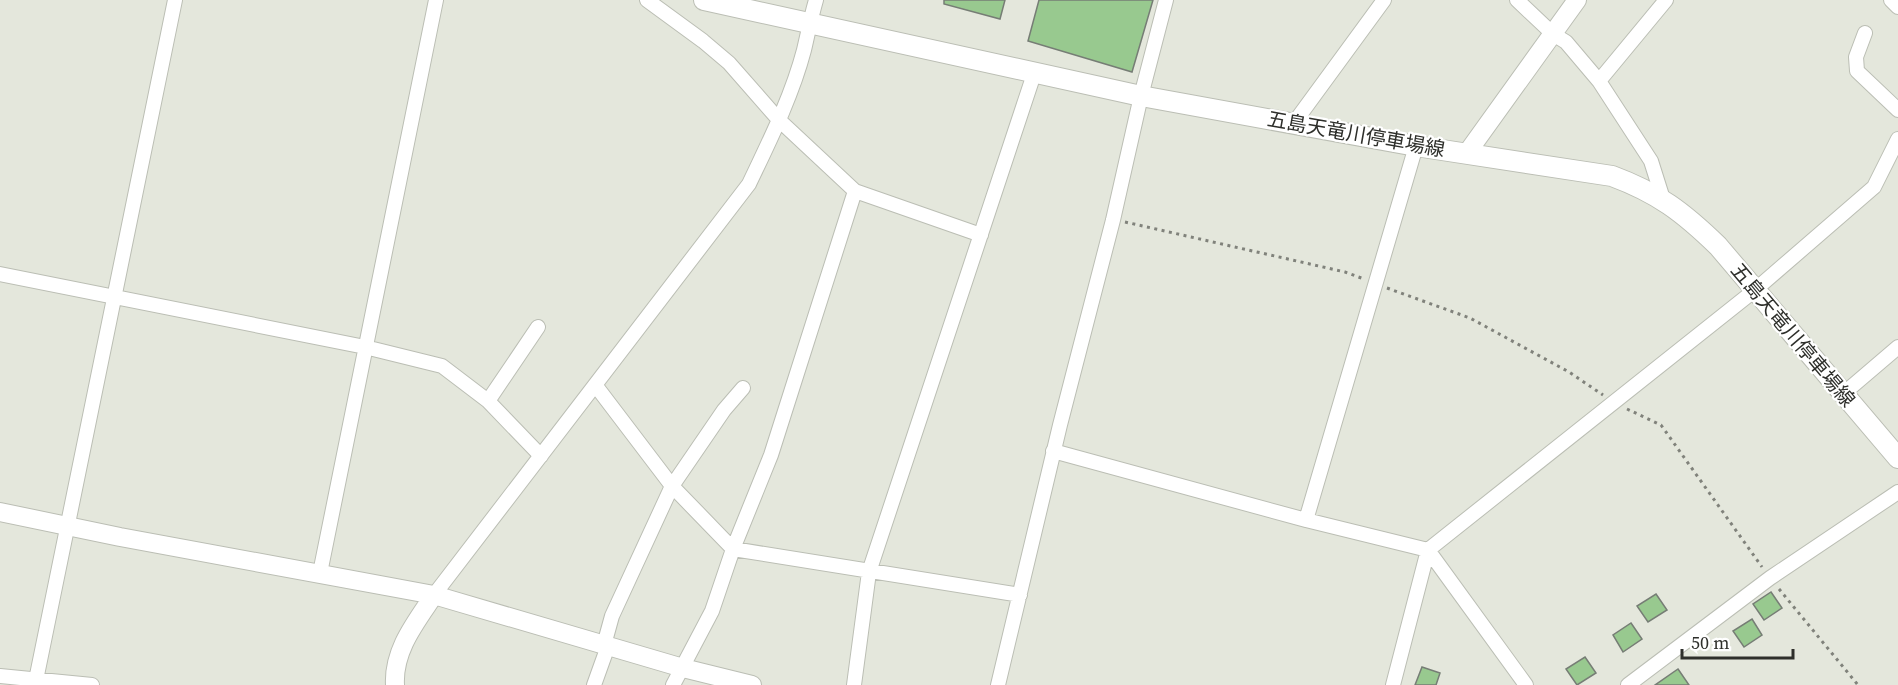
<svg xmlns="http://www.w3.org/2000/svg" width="1898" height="685" viewBox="0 0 1898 685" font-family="'Source Serif 4','Noto Sans JP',serif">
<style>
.building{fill:#98c98f;stroke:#767d75;stroke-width:1.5}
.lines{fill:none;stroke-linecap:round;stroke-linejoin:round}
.minor-casing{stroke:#bbbeb4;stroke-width:16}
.tertiary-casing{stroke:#bbbeb4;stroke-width:20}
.secondary-casing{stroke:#bbbeb4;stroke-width:22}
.path{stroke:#80827b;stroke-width:3;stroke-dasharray:3 4.5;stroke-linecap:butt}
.minor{stroke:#fff;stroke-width:14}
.tertiary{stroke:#fff;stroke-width:18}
.secondary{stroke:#fff;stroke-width:20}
.labels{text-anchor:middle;stroke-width:4.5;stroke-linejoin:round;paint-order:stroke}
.street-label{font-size:20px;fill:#2e2f2b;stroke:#fff}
</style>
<rect width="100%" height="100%" fill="#e4e7dc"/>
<path class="building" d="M944,0H1005L1000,19L944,4Z
M1039,0H1153L1132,72L1028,41Z
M1771,592L1782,608L1764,620L1753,604Z
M1656,594L1667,610L1648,622L1637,606Z
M1752,619L1762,635L1744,647L1733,631Z
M1631,623L1642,639L1623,652L1613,635Z
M1585,657L1596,673L1577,685L1566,669Z
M1422,667L1440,673L1436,685H1415Z
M1678,669L1689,685H1655Z"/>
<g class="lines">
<g class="minor-casing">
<path id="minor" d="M647,0L703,41L729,63L779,120L855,191L981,235
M1517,0L1553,34L1566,42L1599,81L1651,161L1663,199
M1891,0L1898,7
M1865,33L1856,57L1857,71L1898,110
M1599,81L1666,0
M1294,123L1384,0
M0,274L365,347L442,366L488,401L541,456
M596,386L672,486L733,549L1020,595
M1843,394L1898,347
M488,401L538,327
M1053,451L1306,520L1428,550L1526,685
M1306,520L1416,146
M320,573L436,0
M434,595L749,184C769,142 792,96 804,50C808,33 811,17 816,0
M604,645L612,616L672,486L724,410L743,388
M0,676L92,685
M36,680L175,0
M594,685L608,646
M673,685L712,611L733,549L771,455L855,191
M854,685L869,572L1034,74
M998,685L1060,425L1113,220L1141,96L1166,0
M1393,685L1428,550L1755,290L1874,187L1898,139
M1628,685L1770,578L1898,492"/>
</g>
<g class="tertiary-casing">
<path id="tertiary" d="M1467,153L1577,0
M0,512L120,537L434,595L683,668L752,685
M395,685C393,650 416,622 434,595"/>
</g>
<g class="secondary-casing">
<path id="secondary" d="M704,0L1141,96L1416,146L1612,176C1658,193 1683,212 1718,246L1898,458"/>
</g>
<path class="path" d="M1125,222L1345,272L1364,279
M1387,288L1470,318L1569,372L1603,395
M1627,409L1661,425L1762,567
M1779,589L1858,685"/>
<use href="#minor" class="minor"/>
<use href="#tertiary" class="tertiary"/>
<use href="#secondary" class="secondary"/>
</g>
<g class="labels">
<g class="street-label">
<text transform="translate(1356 134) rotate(10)" y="7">五島天竜川停車場線</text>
<text transform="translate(1793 335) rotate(50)" y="7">五島天竜川停車場線</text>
</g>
</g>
<path d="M1682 649v9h111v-9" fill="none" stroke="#2e2f2b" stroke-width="3"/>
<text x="1691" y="649" font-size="18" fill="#2e2f2b" stroke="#ffffff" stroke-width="4.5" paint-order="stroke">50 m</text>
</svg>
